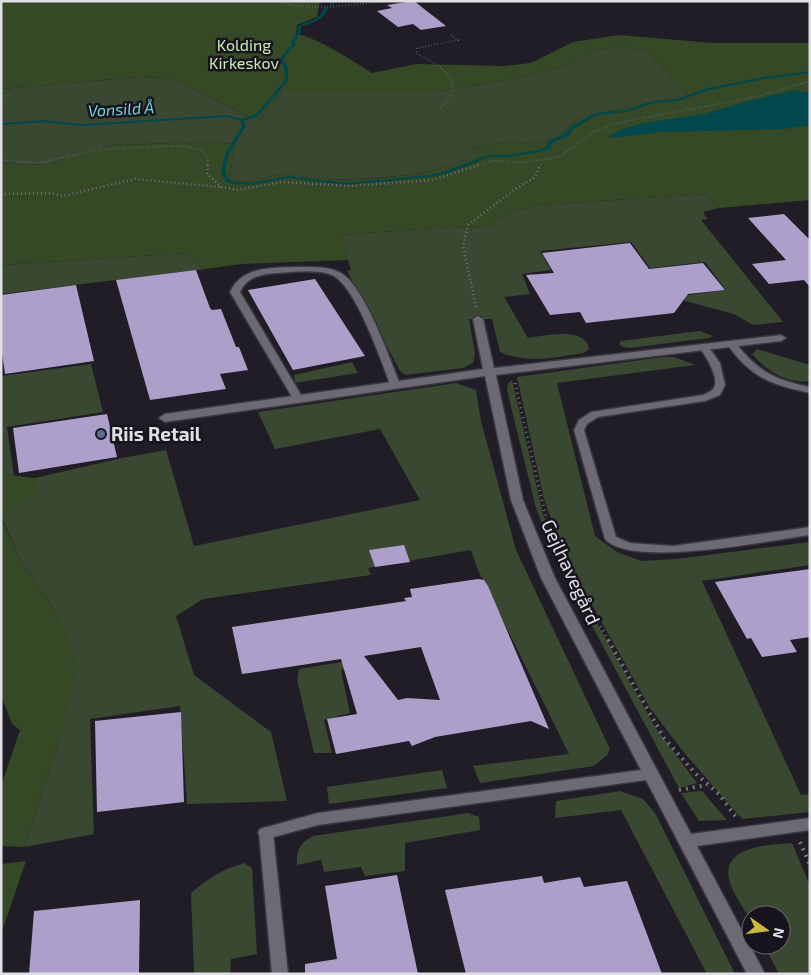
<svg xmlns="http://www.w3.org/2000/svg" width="811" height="975" viewBox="0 0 811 975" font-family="'Exo 2',sans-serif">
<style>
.green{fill:#3a4831}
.forest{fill:#354926}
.water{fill:#00484c}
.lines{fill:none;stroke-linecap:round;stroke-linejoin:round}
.stream{fill:#00484c;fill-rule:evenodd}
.building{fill:#ac9fca;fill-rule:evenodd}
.lane-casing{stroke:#39373f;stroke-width:3}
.street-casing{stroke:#39373f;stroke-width:3}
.path-far3{stroke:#75727b;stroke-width:2;stroke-dasharray:0.5 2.5;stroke-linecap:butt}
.path-far2{stroke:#75727b;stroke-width:2.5;stroke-dasharray:1 3;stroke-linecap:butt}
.path-far1{stroke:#75727b;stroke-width:3;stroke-dasharray:1 4;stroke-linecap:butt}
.path{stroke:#75727b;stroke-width:4;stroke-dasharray:2 5;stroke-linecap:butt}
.lane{fill:#6d6975;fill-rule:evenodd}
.street{fill:#6d6975;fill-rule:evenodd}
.service-dot{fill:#5c6f8a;stroke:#17141d;stroke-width:2}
.labels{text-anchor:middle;stroke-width:5;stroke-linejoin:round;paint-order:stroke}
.far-park-label{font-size:16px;fill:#caefb0;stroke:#17141d}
.far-water-label{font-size:16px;font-style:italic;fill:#74d5dd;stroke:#17141d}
.poi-label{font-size:19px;font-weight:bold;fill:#e1dfe6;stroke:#17141d;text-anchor:start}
.street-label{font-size:19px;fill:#e1dfe6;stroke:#17141d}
</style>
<rect width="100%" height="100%" fill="#201d27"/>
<path class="green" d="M626,46L647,52L687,95L580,117L555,138L536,143L506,142L471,148L477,157C428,176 375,180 323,179C310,178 298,175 285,174C269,174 244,190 230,175L233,156L238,144L206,142L113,145L48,164L24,165L1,162V89L137,77L163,78L179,82L244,114L256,123L282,92H437L517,78L553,69L581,60L594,50Z
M706,194L719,208L703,212L707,219L701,220L783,322L753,325L734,314L685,301L681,296L726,290L705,262L650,268L631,242L540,251L551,270L522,274L530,294L504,297L528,338C544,336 585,326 589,349L584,353C554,357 529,365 500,352L492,319H469L475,353L473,363L463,368L405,375L400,371L347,271L351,270L341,235L449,227L486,228L512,212L539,205Z
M189,253L198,265L205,269L1,294V265Z
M699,331L713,336L709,338L630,348L623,347L619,344L621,341Z
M757,349L810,365V381C786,384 767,371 752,354Z
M663,357H674L695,365L557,383L595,536L617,552L642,561L676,559L810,542V565L702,581L801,795L810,794V812L742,819L686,755L650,708L566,559L544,499L517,377Z
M352,362L358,373L295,383L294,375Z
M91,364L103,412L7,427L14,476L1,474V376Z
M512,380L543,514L558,553L655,727L697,783L679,788L552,551L536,508L507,390L508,383Z
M456,383L476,390L481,421L516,550L610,749L607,755L594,766L480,783L473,766L569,754L477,568L471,550L368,568L371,575L203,599L176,616L194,675L271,732L287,801L187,804L180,706L90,719L94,834L24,847L59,740L60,618L21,561L1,516L37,493L35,478L122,458L166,450L194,546L420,500L380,429L275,449L258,412Z
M348,661L351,668L341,670L350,713L324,720L332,753H314L297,679L299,669Z
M442,770L447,788L329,804L327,787Z
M620,791L643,799L655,813L735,974H707L621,810L555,818L556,801Z
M702,791L727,820L699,821L681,793Z
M468,813L479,817L480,830L405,843V871L365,876L361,867L324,872L321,860L297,865C296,850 300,843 313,836Z
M792,843L810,886V974H779L764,945H781V915H751V921C745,910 731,891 729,879C722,845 771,845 792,843Z
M244,863L252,868L257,954L231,959L230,974H194L191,893C207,879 223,869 244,863Z"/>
<path class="forest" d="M1,1H324L319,4L317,17L297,25L296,33C323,41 348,58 372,73L416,64L503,66L531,63L573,42L619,35L713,43H810V200L719,208L706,194L539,205L512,212L486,228L449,227L341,235L349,260L242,264L205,269L198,265L189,253L1,265V162L24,165L47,164L113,145L206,142L239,144L233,156L230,175C244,190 269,174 285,174C298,175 310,178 323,179C374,181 428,176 476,157L471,148L506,142L536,143L555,138L580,117L687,95L647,52L626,46L594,50L581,60L553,69L517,78L437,92H282L256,123L244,114L179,82L163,78L137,77L1,89Z
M1,474L35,478L38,493L1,516Z
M1,518L21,561L60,618L78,664L59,740L24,847L1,846V786L20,730L12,724L1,696Z
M26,861L1,934V864Z"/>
<path class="water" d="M796,90L810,93V125L784,129L664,132L607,138C629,120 678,120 707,113C736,105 766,96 796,90Z"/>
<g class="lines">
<path class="stream" d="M331,1H335L333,5L330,4Z
M325,7L328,8C324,21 312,22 301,27V32L295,42L296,45L291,49L283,60L288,67V81L258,116L244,121L246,126L229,154L225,172L231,181L250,183L289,176L346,183L430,175L446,171L488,155H509L538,150L546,147L548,141L565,134L570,127L595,113L626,110L654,101L677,99L708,88L759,78L810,71V73L759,80L710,90L678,101L654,103L627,112L597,115L573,129L569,136L552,143L550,149L539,152L509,157H489L449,173L430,177L346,185L289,178L250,185L227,183L221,172L225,154L242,126L240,121L227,117L81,126L44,122L1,125V123L44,120L81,124L227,115L242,119L256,114L285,80L284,67L279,60L289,47L292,45L291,42L297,32V27C309,19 319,22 325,7Z"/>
</g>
<path class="building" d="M414,1L446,26L421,30L413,24L398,27L377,11L392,8L387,5Z
M784,214L810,240V287L804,280L769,284L752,264L786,260L748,218Z
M630,243L649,269L703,263L725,290L688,294L674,313L586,323L580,312L550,315L526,275L554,273L542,253Z
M196,270L210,308L212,310L221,309L236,347H239L248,370L220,374L226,389L150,400L116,280Z
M315,279L365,356L293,370L248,290Z
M76,285L94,361L5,374L1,346V295Z
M107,414L117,457L19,473L13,428Z
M404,545L410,562L375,567L369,550Z
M810,569V637L790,640L797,652L762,657L751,638L747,639L715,582Z
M478,579L484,580L488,586L549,729L531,721L435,737L412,746L409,741L336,754L327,719L357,714L341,659L242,674L232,627L406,601L404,598L412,597L410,589ZM421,647L440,700L407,698L398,700L364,656Z
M181,712L184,802L97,812L95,721Z
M397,875L418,974H305V964L337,959L325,886Z
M542,876L544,883L580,877L584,887L627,881L662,974H466L445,890Z
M140,900L139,974H29L34,911Z"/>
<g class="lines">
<g class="lane-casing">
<path id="lane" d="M297,267C310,267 326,266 339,272C364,283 390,360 401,386L400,388H392L391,386C381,361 356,286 332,275C317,269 295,272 278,273C263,274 247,276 240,292L304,400L303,402H295L230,292C242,266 272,268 297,267Z
M732,341L735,342C757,371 775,380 810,387V393C771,385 750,377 727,344Z
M704,344L707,345L720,363L725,385L720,395L705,401L598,417L587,424L584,430L616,537L630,543L673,546L810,527V535C771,540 631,569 605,539L574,430L579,420L591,412L703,395C707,393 714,391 715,385C717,373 706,357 699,347Z
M266,827L271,829L273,833L288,974H272L259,833L261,829Z"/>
</g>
<g class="street-casing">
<path id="street" d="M478,316L483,319L494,368L781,335L786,338L781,341L496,375L523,500L555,578L691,834L810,818V830L697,846L765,974H747L646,780L318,825L266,839L260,837L258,833L260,829L318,813L641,770L541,578L511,500L485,376L165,422L159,418L165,414L483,369L473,319Z"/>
</g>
<path class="path-far3" d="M277,1C308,13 355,4 388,1
M1,96L12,95
M441,108C444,103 451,97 452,91C457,72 429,61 416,53L417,48L458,40L450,34
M1,160L38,163L104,149L170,146H186L201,150L208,157L207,167
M474,167L492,161L524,162L559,157L594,132L612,124L755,97L810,81
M539,167L542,160"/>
<path class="path-far2" d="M208,165L207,174L222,187L236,190L282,182L348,186L433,180L478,165
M1,194L49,193L63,196L135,179L220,187
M476,307L463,246L468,225L514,190L535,177L540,165"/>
<path class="path-far1" d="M515,383L547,522L567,567L609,641"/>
<path class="path" d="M608,640L664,738L695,773L719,794L736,817
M679,790L707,785
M800,842L810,865"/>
<use href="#lane" class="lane"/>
<use href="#street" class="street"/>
</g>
<circle class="service-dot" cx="101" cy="434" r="5"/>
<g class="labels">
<g class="far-park-label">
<text x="244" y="51">Kolding<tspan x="244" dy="18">Kirkeskov</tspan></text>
</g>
<g class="far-water-label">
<text transform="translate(121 109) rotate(-3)" y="6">Vonsild Å</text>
</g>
<g class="poi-label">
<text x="111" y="441">Riis Retail</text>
</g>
<g class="street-label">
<text transform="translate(571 572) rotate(65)" y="7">Gejlhavegård</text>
</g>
</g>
<rect width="811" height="975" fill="none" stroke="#e1dfe6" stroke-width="5"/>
<g transform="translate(766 930) rotate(104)"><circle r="24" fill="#17141d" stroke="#68656d"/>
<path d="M0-4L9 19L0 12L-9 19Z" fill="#caba39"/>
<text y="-8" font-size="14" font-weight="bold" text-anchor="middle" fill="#e1dfe6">N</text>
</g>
</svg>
